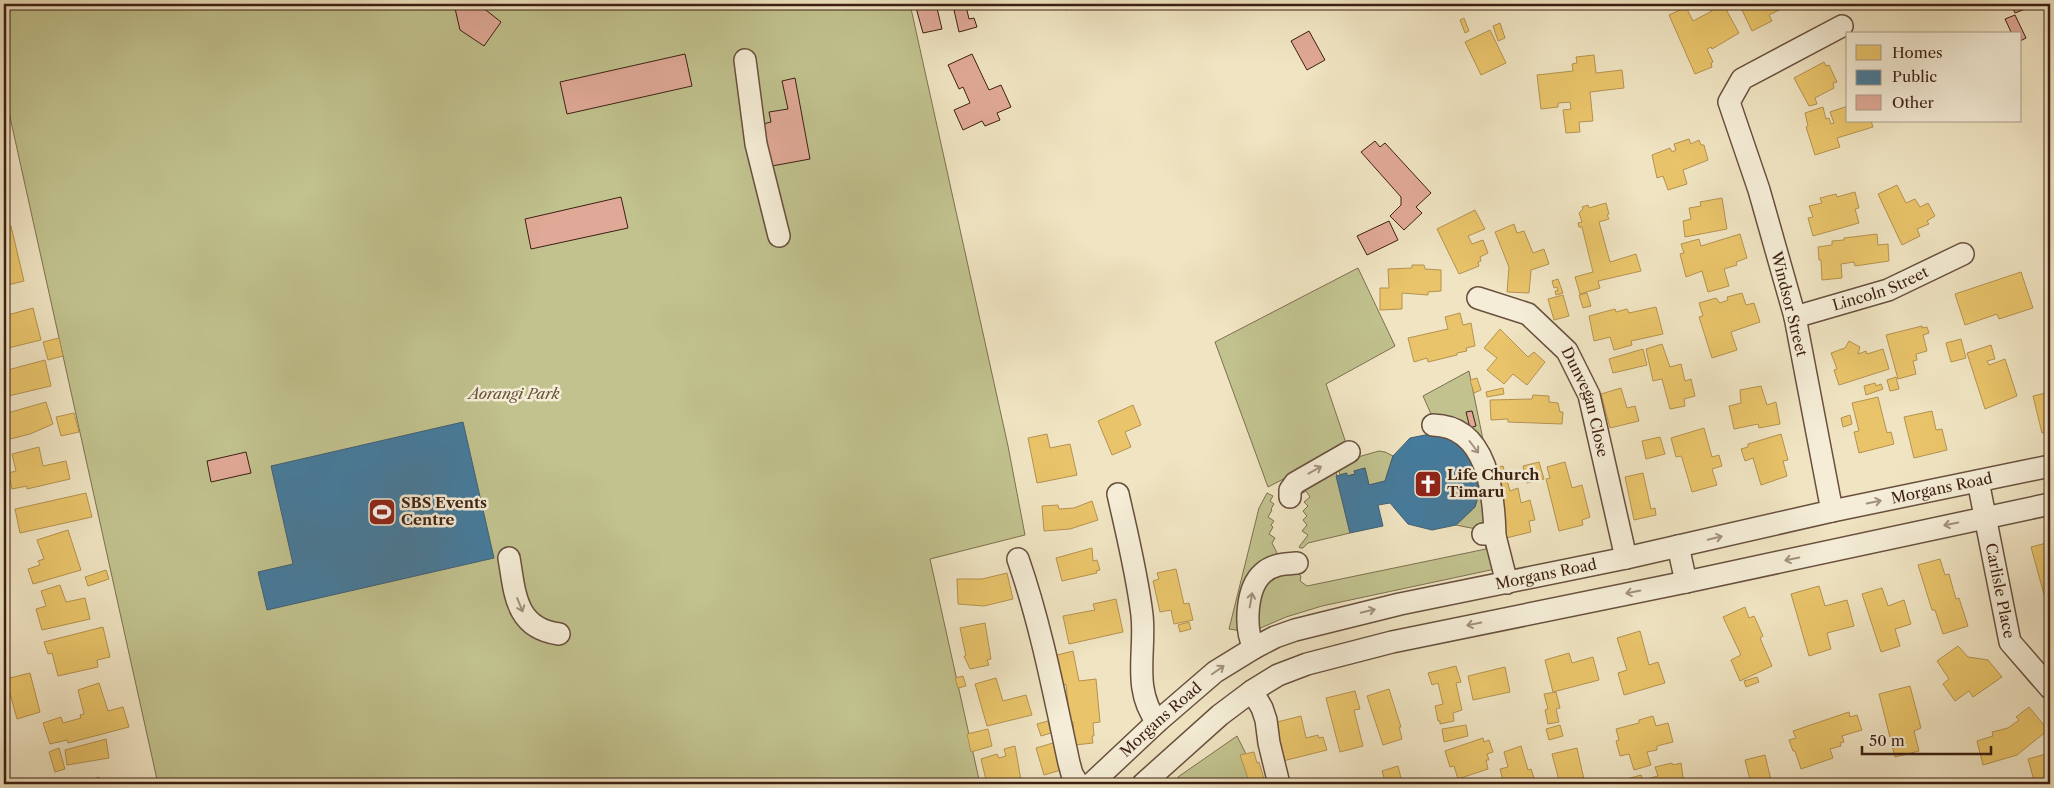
<svg xmlns="http://www.w3.org/2000/svg" width="2054" height="788" viewBox="0 0 2054 788" font-family="'Libre Caslon Text',serif">
<style>
.green{fill:#c1c28e;stroke:#7e7050}
.homes{fill:#e9c46a;stroke:#b59250}
.public{fill:#457b9d;stroke:#425f73}
.building{fill:#e0a997;stroke:#3c1f12}
.lines{fill:none;stroke-linecap:round;stroke-linejoin:round}
.minor-casing{stroke:#69503e;stroke-width:24}
.minor{stroke:#f5edd7;stroke-width:21}
.oneway{stroke:#a2907e}
.labels{text-anchor:middle;stroke-width:5;stroke-linejoin:round;paint-order:stroke}
.street-label{font-size:15px;fill:#3c1f12;stroke:#f5edd7}
.park-label{font-size:15px;font-style:italic;fill:#645037;stroke:#f5edd7}
.poi-label{font-size:15px;font-weight:bold;fill:#3c1f12;stroke:#f5edd7;text-anchor:start}
</style>
<rect width="100%" height="100%" fill="#f0e4c2"/>
<filter id="stains"><feTurbulence type="fractalNoise" baseFrequency=".004" numOctaves="4"/><feColorMatrix values="0 0 0 0 .2 0 0 0 0 .09 0 0 0 0 .02 0 0 0 .5 -.17"/></filter>
<radialGradient id="worn" r=".72"><stop offset=".6" stop-color="#630" stop-opacity="0"/><stop offset="1" stop-color="#630" stop-opacity=".3"/></radialGradient>
<path class="green" d="M4,4H910L1008,446L1025,535L930,559L980,784H158L4,90Z
M1358,268L1395,346L1326,384L1347,446L1268,487L1215,342Z
M1469,371L1488,464L1443,417L1431,414L1423,396Z
M1379,451L1385,452L1393,456L1385,481L1369,485L1365,468L1354,471L1355,474L1347,476L1346,473L1340,475L1337,463Z
M1334,463L1350,533L1308,543L1303,548H1300L1299,547L1308,535L1302,531L1307,525L1303,520L1307,516L1303,511L1308,506L1304,502L1310,497L1306,491L1296,497L1299,485Z
M1482,483L1486,523L1476,529L1456,525L1475,507Z
M1267,493L1273,496L1270,501L1274,504L1271,509L1272,510L1268,517L1274,521L1271,525L1273,527L1269,534L1275,538L1272,543L1278,555L1242,631L1229,629L1259,508Z
M1484,539L1500,568L1322,606L1286,617L1256,630L1254,605L1264,579L1294,570L1301,576L1300,581L1307,586L1486,549Z
M1237,736L1261,784H1179L1178,777Z"/>
<path class="homes" d="M1503,4H1514L1505,8Z
M1718,4H1723L1739,33L1712,49L1711,47L1707,49L1713,62L1711,63L1712,67L1695,74L1669,15L1686,7L1693,21L1712,11L1710,8Z
M1743,4H1784L1785,7L1769,15L1772,21L1752,31L1742,10L1745,8Z
M1464,18L1469,31L1465,33L1460,20Z
M1500,23L1505,38L1498,41L1493,26Z
M1490,30L1506,63L1481,75L1465,42Z
M1594,55L1596,73L1622,70L1624,88L1590,92L1593,121L1579,122L1580,132L1566,133L1563,110L1571,109L1570,102L1558,103V107L1541,109L1537,75L1573,71L1572,64L1577,63L1576,57Z
M1824,62L1826,66L1829,65L1837,82L1833,83L1834,88L1815,98L1817,104L1809,106L1794,78Z
M1848,106V121H1871L1873,127L1837,138L1840,147L1815,155L1806,127L1808,126L1805,113L1823,107L1826,119L1829,118L1831,124L1834,123L1830,112Z
M1689,139L1691,144L1699,140L1701,145H1704L1708,160L1683,170L1687,184L1668,190L1663,176L1657,178L1652,155L1670,148L1672,152L1676,150L1674,144Z
M1897,185L1906,203L1915,199L1920,207L1928,203L1935,216L1927,221L1929,224L1917,229L1920,236L1902,245L1878,194Z
M1855,192L1859,208L1855,209L1859,223L1813,236L1808,218L1813,217L1809,206L1822,203L1820,198L1836,194L1837,197Z
M1722,198L1727,229L1685,237L1683,221L1691,219L1689,208L1701,206L1700,202Z
M1606,203L1609,214L1607,215L1609,219L1599,222L1610,262L1636,254L1641,271L1598,281L1600,288L1580,294L1575,277L1593,272L1582,227H1579L1578,223L1582,222L1579,213L1583,209L1582,207L1588,205L1589,208Z
M1475,210L1485,229L1468,236L1472,244L1483,240L1488,253L1480,257L1481,261L1478,262L1479,266L1459,274L1437,229Z
M1514,224L1517,233L1524,231L1533,253L1544,249L1549,264L1531,270L1529,293L1507,292L1509,267L1495,232Z
M11,226L24,281L4,286V228Z
M1740,234L1747,258L1736,262L1737,265L1724,269L1729,286L1708,292L1702,271L1686,277L1680,254L1684,253L1681,244L1699,239L1701,246Z
M1877,234L1878,245L1888,244L1889,261L1855,266L1854,262L1841,264L1842,278L1822,280L1821,260H1819L1818,247L1832,245V241L1844,240V238Z
M1412,265H1424L1425,269L1441,270V291L1428,292V295L1402,293V309L1380,310V288H1389L1388,269L1412,268Z
M2021,272L2033,308L1999,319L1997,314L1965,325L1955,294Z
M1558,279L1563,293L1556,295L1555,291H1558L1557,287L1554,288L1552,281Z
M1587,293L1591,306L1583,308L1579,295Z
M1742,293L1746,305L1754,303L1760,322L1731,332L1737,350L1712,358L1699,317L1703,316L1699,303L1716,298L1720,303L1728,300L1727,297Z
M1563,295L1569,316L1554,320L1548,299Z
M1656,307L1663,334L1631,341L1632,345L1614,350L1610,337L1594,341L1589,316L1615,309L1616,312L1627,309L1629,313Z
M33,308L41,340L4,349V316Z
M1460,313L1463,325L1471,323L1475,346L1466,348L1467,351L1457,353V355L1428,362L1427,358L1414,362L1408,338L1448,329L1445,317Z
M1922,326V328L1927,327L1929,333L1923,335L1927,351L1916,354L1917,360L1913,361L1916,374L1898,379L1886,335Z
M1500,329L1528,357L1534,352L1545,362L1527,385L1513,374L1504,384L1487,370L1497,358L1484,348Z
M59,338L63,356L48,360L43,342Z
M1961,339L1966,358L1951,362L1946,343Z
M1849,341L1860,347L1858,354L1866,351L1867,354L1883,349L1889,369L1839,385L1834,370L1837,369L1831,353L1845,348Z
M1662,344L1670,367L1681,364L1685,381L1691,379L1695,396L1684,399L1685,406L1670,409L1662,379L1653,381L1646,349Z
M1991,345L1995,359L1987,361L1989,365L2005,359L2017,396L1985,409L1967,353Z
M1643,349L1647,365L1613,373L1609,359Z
M45,360L51,386L4,397V371Z
M1896,377L1899,389L1890,391L1887,380Z
M1477,378L1481,390L1474,393L1470,380Z
M1875,383L1876,386L1881,384L1883,389L1866,395L1864,386Z
M1761,386L1767,405L1776,402L1780,424L1759,428L1758,424L1734,429L1729,406L1741,403L1740,390Z
M1503,388L1504,394L1487,397L1486,392Z
M1621,388L1627,408L1635,406L1639,421L1610,428L1601,394Z
M2050,392V431L2042,433L2033,396Z
M1533,395L1549,396V402L1558,403L1560,412H1563L1562,424L1508,422V419L1491,420L1490,400L1532,399Z
M1878,397L1887,433L1891,432L1894,444L1859,453L1854,432L1859,431L1852,403Z
M46,402L53,424L30,434L6,440L4,414Z
M1133,405L1141,425L1125,432L1131,447L1112,455L1098,421Z
M1932,411L1936,430L1942,429L1947,450L1914,458L1904,417Z
M74,413L79,432L61,436L56,417Z
M1850,415L1852,424L1843,427L1841,418Z
M1704,428L1712,457L1719,455L1722,466L1712,469L1717,485L1692,492L1682,458L1681,456L1676,457L1671,438Z
M1047,434L1050,448L1070,444L1077,475L1037,483L1028,438Z
M1781,434L1788,460L1783,461L1787,476L1761,485L1753,458L1745,461L1741,449L1748,447V444Z
M1660,437L1665,454L1646,459L1642,441Z
M39,447L43,466L66,461L70,479L27,489V486L12,489L8,473L16,471L12,454Z
M1539,462L1544,479L1527,483L1523,466Z
M1565,462L1572,488L1582,485L1590,517L1582,520L1583,525L1559,531L1546,479L1550,478L1547,467Z
M1503,466L1510,491L1518,488L1521,503L1530,500L1535,520L1529,521L1531,532L1506,538L1489,470Z
M1643,473L1651,509L1655,508L1656,515L1634,520L1625,477Z
M86,493L92,517L20,533L15,509Z
M1092,501L1098,520L1070,529L1044,531L1042,506L1058,505L1059,509L1074,508Z
M68,530L81,570L33,584L28,569L40,565L38,561L44,559L37,540Z
M2050,542V608L2048,609L2031,547Z
M1092,548L1093,561L1097,560L1100,570L1096,571L1097,573L1062,581L1056,558Z
M1940,559L1945,575L1949,574L1956,599L1959,598L1968,626L1943,634L1935,610H1932L1918,565Z
M1176,569L1184,604L1189,603L1193,620L1174,624L1171,610L1160,612L1153,581L1159,579L1157,573Z
M106,570L109,579L88,586L85,577Z
M1007,573L1013,599L984,606L958,604L957,579H982Z
M60,585L66,602L85,598L90,619L42,630L36,609L46,606L41,591Z
M1819,586L1825,606L1847,600L1854,626L1827,633L1831,649L1809,656L1791,594Z
M1882,588L1888,606L1904,600L1911,624L1895,629L1900,646L1881,652L1862,594Z
M1116,599L1123,632L1069,644L1063,616L1095,610L1093,604Z
M1745,607L1749,618L1754,616L1763,636L1760,638L1772,666L1740,681L1731,660L1741,655L1723,617Z
M1189,622L1191,629L1180,632L1178,625Z
M985,623L991,659L987,660L989,665L970,669L964,656H966L960,628Z
M103,627L110,657L97,660L98,667L58,676L52,653L48,654L44,642Z
M1640,631L1649,665L1658,662L1665,683L1624,695L1618,673L1627,670L1617,638Z
M1958,646L1968,657L1988,660L2002,677L1973,697L1969,691L1955,701L1943,684L1949,679L1937,661Z
M1073,651L1079,681L1096,679L1100,722L1093,723L1094,736H1092L1093,743L1075,745L1073,722H1070L1066,684L1063,685L1057,655Z
M1569,653L1572,663L1593,657L1599,680L1553,692L1545,660Z
M1456,666L1461,682L1456,683L1462,710L1453,713L1454,721L1440,724V721H1438L1435,706L1443,704L1438,683L1432,685L1428,673Z
M1505,667L1510,692L1473,700L1468,676Z
M30,673L40,712L17,719L6,679Z
M963,676L966,686L958,688L955,678Z
M1757,677L1759,682L1746,687L1744,681Z
M996,678L1003,701L1026,695L1032,715L987,726L975,684Z
M99,683L108,711L123,707L129,727L68,743L67,740L50,744L43,723L61,717L63,723L81,718L80,715L84,714L78,690Z
M1910,686L1921,728L1914,731L1919,751L1895,757L1879,694Z
M1389,689L1401,727H1399L1402,739L1383,745L1367,696Z
M1355,691L1360,709L1354,710L1363,746L1340,752L1326,698Z
M1556,692L1560,708L1556,709L1559,722L1548,724L1545,710L1548,709L1544,694Z
M2029,707L2048,730L2017,755L1983,765L1977,741L1993,736L1992,732L2008,728L2019,720L2016,717Z
M1849,712L1850,717L1857,715L1862,730L1842,736L1844,742L1840,743L1841,746L1830,749L1833,758L1801,769L1795,751H1793L1789,740L1796,738L1793,731Z
M1301,716L1306,738L1318,735L1319,738L1323,737L1327,750L1283,761L1273,723Z
M1653,716L1656,726L1668,723L1673,742L1657,746V750L1647,752L1651,765L1634,770L1629,754L1620,756L1616,741L1619,740L1616,729L1639,723V720Z
M4,718L10,736L4,738Z
M1048,721L1051,733L1041,736L1037,724Z
M1466,725L1468,736L1444,742L1442,729Z
M1560,725L1563,736L1549,740L1546,729Z
M988,729L992,746L971,752L967,734Z
M1483,738L1484,742L1489,740L1493,752L1487,754L1489,760H1486L1488,769L1458,779L1454,766L1450,767L1445,751Z
M106,739L109,758L67,765L65,750Z
M1053,743L1061,770L1044,775L1036,748Z
M1015,746L1021,780L1006,784H987L981,759L997,754L999,758L1006,756L1004,749Z
M1521,746L1528,770L1531,769L1534,778L1515,784H1504L1500,769L1508,767L1504,752Z
M59,748L65,769L55,772L49,752Z
M1577,748L1585,784H1560L1552,754Z
M1254,752L1257,763L1259,762L1265,782L1258,784H1250L1240,755Z
M2050,753V784H2035L2028,759Z
M1765,755L1772,784H1751L1745,760Z
M1672,763L1673,765L1681,763L1684,784H1621L1620,781L1641,775L1643,780L1658,776L1655,767Z
M1398,766L1402,782L1386,784L1382,771Z
M99,777L100,784H80Z
M146,780L147,784H126Z"/>
<path class="public" d="M463,422L494,558L267,610L258,572L293,564L271,466Z
M1435,433L1459,440L1477,459L1482,483L1475,507L1456,525L1432,530L1408,524L1390,503L1378,505L1383,526L1350,533L1336,476L1347,473V476L1355,474L1354,471L1365,468L1369,485L1385,481L1393,456L1410,438Z"/>
<path class="building" d="M454,4H481L482,7L501,22L484,46L460,30Z
M915,4H936L942,29L923,33Z
M1021,4H1034L1023,8Z
M1064,4H1076L1077,6L1066,10Z
M1322,4H1359V6H1322Z
M2011,4H2024L2025,9L2015,13Z
M966,6L969,19L974,18L977,27L959,32L954,10Z
M2015,15L2026,38L2020,41V34H2012L2005,19Z
M1309,31L1325,60L1307,70L1291,41Z
M685,54L692,86L567,114L560,82Z
M972,54L989,90L1001,85L1011,107L997,113L1000,120L985,126L982,121L963,130L954,110L970,103L963,87L959,89L948,65Z
M795,78L810,159L772,166L763,124L771,122L769,112L788,109L782,81Z
M1375,141L1380,147L1385,143L1431,193L1416,207L1422,213L1404,230L1390,216L1401,205V197L1361,152Z
M621,197L628,228L531,249L525,219Z
M1389,221L1398,240L1367,255L1357,236Z
M1472,411L1476,426L1470,428L1466,412Z
M246,452L251,473L211,482L207,461Z"/>
<g class="lines">
<g class="minor-casing">
<g id="minor">
<path d="M745,60L756,144L779,236"/>
<path id="s1" d="M1478,298L1528,314L1567,351L1589,395L1626,558"/>
<path id="s2" d="M1795,317L1888,290L1963,254"/>
<path d="M1433,425C1488,426 1494,494 1495,536"/>
<path id="s3" d="M1978,481L2010,642L2050,688"/>
<path d="M1118,494C1127,534 1137,574 1142,615C1146,652 1132,689 1157,722"/>
<path d="M1290,497V490L1295,483L1349,452"/>
<path d="M1832,511L1795,317L1759,190L1729,102L1742,79L1842,26"/>
<path d="M1483,534H1492L1495,536L1507,583"/>
<path d="M1678,546L1686,582"/>
<path d="M509,558C515,593 515,628 559,634"/>
<path d="M1018,559C1041,625 1054,694 1069,763L1072,774L1078,784"/>
<path d="M1254,648C1244,628 1246,588 1263,573C1273,564 1284,564 1297,563"/>
<path d="M1252,691L1262,708L1266,720L1269,743L1279,784"/>
<path id="s4" d="M1091,784L1157,722L1215,672L1254,648L1275,637L1295,630L1400,604L1626,558L1832,511L2050,466"/>
<path d="M1143,784L1220,715L1252,691L1278,675L1307,664L1392,642L1686,582L2050,504"/>
</g>
</g>
<use href="#minor" class="minor"/>
</g>
<defs><path id="oneway-shaft" d="M-6 0H5M1.5-3L5.5 0L1.5 3" fill="none" stroke-width="1.6" stroke-linecap="round" stroke-linejoin="round" transform="scale(1.25)"/></defs>
<g class="oneway">
<use href="#oneway-shaft" transform="translate(1474 447) rotate(53)"/>
<use href="#oneway-shaft" transform="translate(1315 470) rotate(-29)"/>
<use href="#oneway-shaft" transform="translate(1874 502) rotate(-12)"/>
<use href="#oneway-shaft" transform="translate(1951 524) rotate(168)"/>
<use href="#oneway-shaft" transform="translate(1715 538) rotate(-13)"/>
<use href="#oneway-shaft" transform="translate(1792 559) rotate(168)"/>
<use href="#oneway-shaft" transform="translate(1633 592) rotate(169)"/>
<use href="#oneway-shaft" transform="translate(1251 600) rotate(-80)"/>
<use href="#oneway-shaft" transform="translate(520 605) rotate(68)"/>
<use href="#oneway-shaft" transform="translate(1368 611) rotate(-13)"/>
<use href="#oneway-shaft" transform="translate(1474 624) rotate(168)"/>
<use href="#oneway-shaft" transform="translate(1218 670) rotate(-35)"/>
</g>
<defs>
<g id="church-square" transform="scale(1.4375)"><rect x="-9" y="-9" width="18" height="18" rx="4" fill="#8f2418" stroke="#f5edd7"/><path d="M-1.2-6h2.4v3.5h3.3v2.4h-3.3V6h-2.4V-.1h-3.3v-2.4h3.3Z" fill="#fff"/></g>
<g id="stadium-square" transform="scale(1.4375)"><rect x="-9" y="-9" width="18" height="18" rx="4" fill="#8f2418" stroke="#f5edd7"/><path d="M0-5a6.5 5 0 1 0 0 10a6.5 5 0 1 0 0-10ZM-3.5-1.8h7v3.6h-7Z" fill="#fff"/></g>
</defs>
<g fill-rule="evenodd">
<use href="#church-square" x="1428" y="484"/>
<use href="#stadium-square" x="382" y="512"/>
</g>
<g class="labels">
<g class="street-label">
<text dy="5" stroke="none"><textPath href="#s2" startOffset="90">Lincoln Street</textPath></text>
<text transform="translate(1789 304) rotate(76)" y="5">Windsor Street</text>
<text dy="5" stroke="none"><textPath href="#s1" startOffset="161">Dunvegan Close</textPath></text>
<text dy="5" stroke="none"><textPath href="#s4" startOffset="920">Morgans Road</textPath></text>
<text dy="5" stroke="none"><textPath href="#s4" startOffset="515">Morgans Road</textPath></text>
<text dy="5" stroke="none"><textPath href="#s3" startOffset="112">Carlisle Place</textPath></text>
<text dy="5" stroke="none"><textPath href="#s4" startOffset="95">Morgans Road</textPath></text>
</g>
<g class="park-label">
<text x="514" y="399">Aorangi Park</text>
</g>
<g class="poi-label">
<text x="1447" y="480">Life Church<tspan x="1447" dy="17">Timaru</tspan></text>
<text x="401" y="508">SBS Events<tspan x="401" dy="17">Centre</tspan></text>
</g>
</g>
<rect width="2054" height="788" fill="none" stroke="#f0e4c2" stroke-width="20"/>
<rect x="5" y="5" width="2044" height="778" fill="none" stroke="#3c1f12" stroke-width="2.5"/>
<rect x="10" y="10" width="2034" height="768" fill="none" stroke="#3c1f12"/>
<rect x="1846" y="32" width="175" height="90" fill="#f5edd7" stroke="#ab9b88"/>
<rect x="1856" y="45" width="25" height="15" fill="#e9c46a" stroke="#ab9b88"/>
<text x="1892" y="58" font-size="15" fill="#3c1f12">Homes</text>
<rect x="1856" y="70" width="25" height="15" fill="#457b9d" stroke="#ab9b88"/>
<text x="1892" y="82" font-size="15" fill="#3c1f12">Public</text>
<rect x="1856" y="95" width="25" height="15" fill="#e0a997" stroke="#ab9b88"/>
<text x="1892" y="108" font-size="15" fill="#3c1f12">Other</text>
<path d="M1862 746v8h129v-8" fill="none" stroke="#3c1f12" stroke-width="2.5"/>
<text x="1869" y="746" font-size="15" fill="#3c1f12" stroke="#f5edd7" stroke-width="4" paint-order="stroke">50 m</text>
<rect width="100%" height="100%" filter="url(#stains)"/>
<rect width="100%" height="100%" fill="url(#worn)"/>
</svg>
